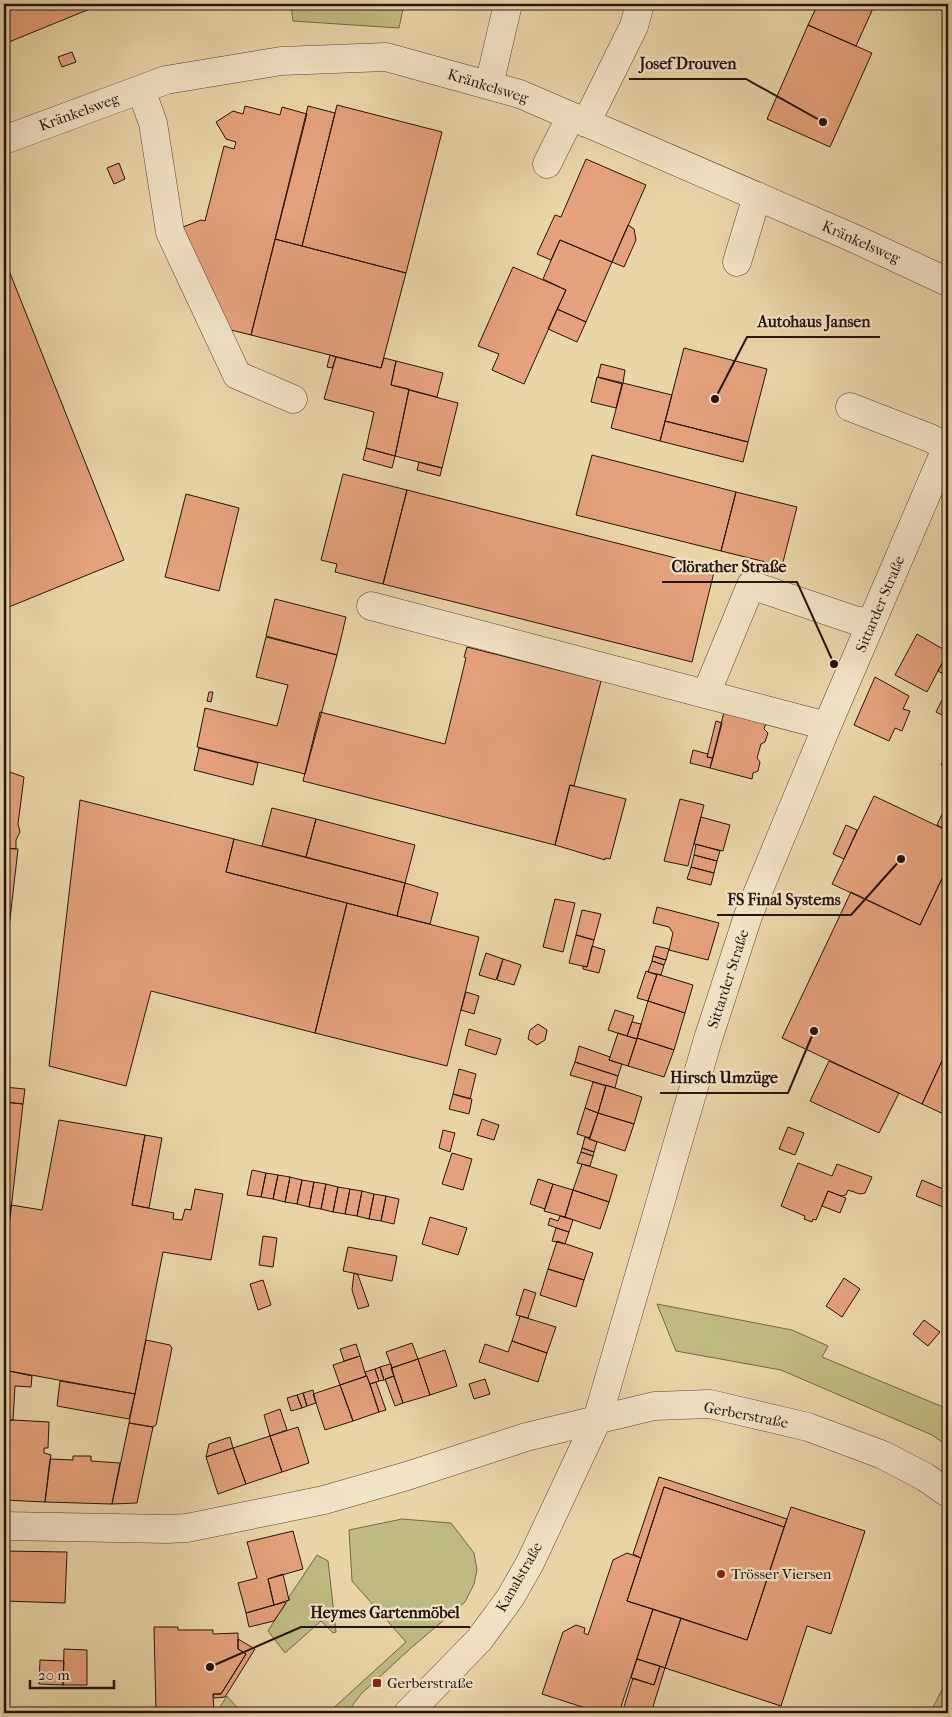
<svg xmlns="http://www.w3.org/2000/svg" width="952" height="1717" viewBox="0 0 952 1717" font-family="'IM FELL French Canon',serif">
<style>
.green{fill:#bebc82;stroke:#716848}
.building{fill:#e4a17b;stroke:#24140e}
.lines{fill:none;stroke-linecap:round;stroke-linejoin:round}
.minor-casing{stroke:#554434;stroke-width:29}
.minor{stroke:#f1e4c6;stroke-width:28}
.poi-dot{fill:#8f2418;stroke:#f1e4c6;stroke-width:2}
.labels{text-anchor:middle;stroke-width:4.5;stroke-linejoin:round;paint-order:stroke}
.street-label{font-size:15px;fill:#24140e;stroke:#f1e4c6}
.poi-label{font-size:15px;fill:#24140e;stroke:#f1e4c6;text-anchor:start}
.leader{fill:none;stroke:#24140e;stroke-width:2}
.callout-dot{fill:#24140e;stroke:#f1e4c6;stroke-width:2}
.callout-label{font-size:16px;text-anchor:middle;font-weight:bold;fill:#24140e;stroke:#f1e4c6;stroke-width:4.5;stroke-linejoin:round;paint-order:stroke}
</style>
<rect width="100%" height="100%" fill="#e9d6a7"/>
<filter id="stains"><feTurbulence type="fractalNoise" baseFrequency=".004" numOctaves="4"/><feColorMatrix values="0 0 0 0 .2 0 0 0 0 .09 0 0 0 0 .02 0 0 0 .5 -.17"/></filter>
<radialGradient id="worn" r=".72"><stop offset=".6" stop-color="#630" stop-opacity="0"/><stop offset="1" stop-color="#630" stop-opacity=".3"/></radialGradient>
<path class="green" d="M291,4H404L399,28L293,21Z
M657,1304L792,1330L828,1346L822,1357L948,1409V1433L942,1442L932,1435L781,1370L676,1351Z
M402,1519L451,1523L474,1553L477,1570L474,1584L465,1602L411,1648L361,1694L347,1713H328L406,1642L352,1581L349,1530Z
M317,1555L328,1561L336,1632L333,1633L321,1621L285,1653L268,1631L287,1601L290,1600L289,1597Z
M948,1678V1713H930Z
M227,1696L242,1713H216Z"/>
<path class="building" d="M4,4H102L4,44Z
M586,4H610L609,9Z
M818,4H875L856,46L808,25Z
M808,25L872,53L830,147L767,119Z
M72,52L76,62L62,67L58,57Z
M337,105L442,132L406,273L302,246Z
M245,106L280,115L282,107L307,114L251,335L223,328L183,227L201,220L205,221L224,146L234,149L236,142L226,139L216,122L233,111L243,114Z
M308,106L335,113L302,246L275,239Z
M586,159L646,185L612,262L560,240L551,260L537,254L555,215L561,217Z
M119,163L125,179L114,184L107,168Z
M628,225L634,229L636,240L624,267L612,262Z
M275,239L406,273L381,368L251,335Z
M560,240L612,262L586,322L557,309L566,290L543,279Z
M4,258L124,560L4,609Z
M513,267L566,290L524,384L492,370L499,354L478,346Z
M557,309L586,322L577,342L548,329Z
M684,348L767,369L748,442L665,421Z
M330,355L336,357L332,368L327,367Z
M336,357L381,368L384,358L396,361L391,385L409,389L395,456L366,448L374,412L324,399Z
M396,361L443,373L437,397L391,385Z
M601,364L625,370L623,383L598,377Z
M597,377L622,384L616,408L591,402Z
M623,383L672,395L660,441L611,428Z
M409,390L458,403L442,468L395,456Z
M665,421L748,442L743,462L660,441Z
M366,448L395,456L392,468L363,460Z
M592,455L736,492L721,551L576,515Z
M419,462L442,468L440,476L417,470Z
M343,474L407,490L383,584L335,572L337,564L321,560Z
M407,490L715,568L692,662L383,584Z
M736,492L797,507L782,566L721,551Z
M186,494L239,508L219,591L165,577Z
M275,599L346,617L337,655L266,636Z
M917,634L948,652L927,692L895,675Z
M266,637L337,655L305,774L197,747L205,708L277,726L288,685L256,677Z
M467,647L601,681L574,786L570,785L555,845L303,781L320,712L445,744L466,658L464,657Z
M948,652V677L938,671Z
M875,677L909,696L903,709L910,711L902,731L895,728L889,741L854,725Z
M209,692H213L211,702L207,701Z
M942,700L948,703V718L936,712Z
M724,712L766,723L764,729L768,733L765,742L761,744L757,758L760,762L758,771L753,773L752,779L710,768Z
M716,721L722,723L713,758L707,757Z
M199,748L258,763L253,785L194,770Z
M693,750L708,754L707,757L713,758L710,768L690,763Z
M945,757L948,758V768L941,765Z
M4,770L24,777L18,824L20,832L16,840V849L4,848Z
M570,785L626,799L610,859L605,858V860L555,845Z
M874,796L948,831V866L920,925L832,884Z
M680,799L704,805L688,866L664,861Z
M80,800L234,839L226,872L347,903L315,1033L151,991L126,1086L49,1066Z
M272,808L316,819L306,857L262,846Z
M942,814L948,817V831L937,825Z
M701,817L730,825L723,851L694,844Z
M316,819L415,845L405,883L306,857Z
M846,825L857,830L844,859L833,854Z
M234,839L405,883L397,916L226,872Z
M696,844L720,851L717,861L694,855Z
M4,848L18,849L4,972Z
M694,855L717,861L714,873L691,867Z
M948,866V1048L922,1104L782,1038L851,892L920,925Z
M691,867L714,873L711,885L687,879Z
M405,883L438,893L430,924L397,916Z
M555,899L575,903L563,952L543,947Z
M347,903L479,937L447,1066L315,1033Z
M657,907L719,923L708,960L669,950L673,933L669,927L653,923Z
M582,910L601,914L594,940L576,935Z
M576,935L594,940L587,967L569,963Z
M592,946L605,950L599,973L583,969V966L587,967Z
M656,946L669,949L666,960L653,956Z
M486,953L503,959L496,980L479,975Z
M653,956L666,960L664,965L652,961Z
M503,959L521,965L514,985L497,980Z
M652,961L664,965L661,975L648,972Z
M646,971L657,975L648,1001L637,998Z
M657,974L693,985L685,1013L648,1001Z
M466,992L479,996L474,1014L461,1010Z
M648,1001L685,1013L674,1050L637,1038Z
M615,1010L634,1016L627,1036L608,1030Z
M632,1022L641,1024L637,1039L627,1036Z
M538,1024L547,1030L545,1040L537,1045L528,1039L530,1030Z
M469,1029L501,1039L496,1055L465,1045Z
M618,1033L637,1039L628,1066L609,1060Z
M637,1038L674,1050L664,1077L628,1066Z
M579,1046L610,1057L609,1060L622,1064L618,1076L575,1062Z
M948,1048V1116L922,1104Z
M829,1061L899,1093L879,1133L810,1101Z
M575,1062L618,1076L615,1088L570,1075Z
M459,1069L476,1074L470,1099L453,1094Z
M593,1082L606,1086L598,1113L585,1108Z
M606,1085L642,1097L634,1124L598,1113Z
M4,1087L25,1089L23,1104L4,1102Z
M453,1094L472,1099L469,1114L449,1109Z
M4,1102L23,1104L4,1271Z
M585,1108L598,1113L590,1138L577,1134Z
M598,1113L634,1124L625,1151L589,1139Z
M482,1119L499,1125L494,1140L477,1135Z
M59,1120L145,1135L132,1205L174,1213L173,1219L182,1220L185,1209L191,1210L195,1189L223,1194L211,1260L163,1252L135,1394L4,1370V1271L11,1205L42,1210Z
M788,1127L804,1133L795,1155L779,1149Z
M443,1130L455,1133L450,1152L439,1148Z
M145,1135L162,1138L149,1208L132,1205Z
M585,1137L597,1142L594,1152L582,1148Z
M582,1148L594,1152L593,1156L581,1152Z
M581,1152L593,1156L590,1166L577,1163Z
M452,1153L472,1159L463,1190L442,1184Z
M798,1163L832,1176L837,1164L872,1177L865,1193L860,1194L848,1190L846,1195L841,1196L828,1191L816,1220L813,1219L812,1222L804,1219L805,1216L781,1206Z
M582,1164L617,1175L609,1202L573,1190Z
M252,1170L266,1173L261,1197L247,1195Z
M266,1173L278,1175L273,1199L261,1197Z
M278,1175L290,1177L285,1202L273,1199Z
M290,1177L302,1180L297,1204L285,1202Z
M538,1179L553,1184L545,1209L530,1204Z
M302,1180L314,1182L309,1207L297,1204Z
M922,1180L948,1191V1209L916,1196Z
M314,1182L326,1184L321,1209L309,1207Z
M326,1184L338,1187L333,1212L321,1209Z
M553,1184L573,1190L565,1217L544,1211Z
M338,1187L350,1189L345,1214L333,1212Z
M350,1189L362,1191L357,1216L345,1214Z
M573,1190L609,1202L600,1229L565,1217Z
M362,1191L374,1194L369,1219L357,1216Z
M828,1191L846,1198L840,1213L822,1206Z
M374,1194L386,1196L381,1221L369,1219Z
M386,1196L399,1199L394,1224L381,1221Z
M560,1216L573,1220L569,1232L548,1225L550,1218L558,1221Z
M430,1217L467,1228L458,1255L422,1244Z
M556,1228L569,1232L565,1244L552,1241Z
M263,1236L277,1238L273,1267L259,1265Z
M557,1241L593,1253L584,1280L548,1269Z
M348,1247L397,1256L392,1281L343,1271Z
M548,1269L584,1280L576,1307L540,1295Z
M354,1273L358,1275L369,1306L358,1309L352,1290Z
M844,1278L860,1289L842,1317L826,1306Z
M263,1280L271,1305L258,1310L250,1284Z
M524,1289L536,1293L528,1318L516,1315Z
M520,1316L556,1327L547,1353L512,1341Z
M924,1320L940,1332L928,1346L913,1334Z
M146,1340L170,1345L172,1348L156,1425L153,1427L129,1423Z
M512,1341L547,1353L538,1382L479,1362L485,1344L508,1352Z
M412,1343L418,1359L392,1368L386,1352Z
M356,1344L360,1356L344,1361L340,1349Z
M445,1350L457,1386L430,1395L418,1359Z
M360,1356L366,1376L340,1385L333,1365Z
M418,1359L430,1395L403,1403L391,1368Z
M390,1364H391L394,1376L384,1380L380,1367Z
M380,1367L384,1380L379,1381L375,1369Z
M375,1369L379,1381L370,1384L365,1372Z
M4,1370L32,1376L31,1387L15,1386L13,1420L4,1421Z
M367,1376L379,1412L353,1421L340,1385Z
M394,1376L403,1403L395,1406L385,1379Z
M485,1379L490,1394L474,1399L469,1384Z
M60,1381L135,1394L129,1419L57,1406Z
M376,1382L386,1410L379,1412L370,1384Z
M340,1385L353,1421L325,1430L313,1394Z
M313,1390L316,1403L307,1406L303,1393Z
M303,1393L307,1406L302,1408L297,1395Z
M297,1395L302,1408L291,1411L287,1398Z
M280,1409L287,1430L270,1436L264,1415Z
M13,1420L49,1422L48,1448H44V1453L51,1455L45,1502L4,1500V1421Z
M129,1423L153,1427L137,1503L112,1504Z
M298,1427L309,1463L282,1472L270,1436Z
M270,1436L282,1472L246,1484L233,1448Z
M230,1437L233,1448L206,1457L209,1444Z
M233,1448L246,1484L218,1494L206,1457Z
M73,1456H91V1461L120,1463L112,1504L45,1502L50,1459L73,1460Z
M659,1477L787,1519L784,1527L664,1487L641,1558L633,1554Z
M664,1487L784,1527L747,1640L627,1601Z
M791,1507L865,1531L831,1634L807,1626L781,1706L665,1668L681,1618L747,1640Z
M293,1531L303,1569L268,1579L274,1605L246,1613L238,1583L257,1578L247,1542Z
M4,1551L67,1552L65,1603L4,1601Z
M627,1553L641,1558L627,1601L653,1609L619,1713H601L542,1694L563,1632L576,1625L585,1628L584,1633L588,1635L613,1560Z
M283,1574L289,1600L274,1605L268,1579Z
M285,1602L286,1603L274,1621L249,1627L246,1613Z
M653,1609L681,1618L665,1668L637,1659Z
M154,1627H178V1630H213V1634L238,1633V1649L246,1654L221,1694H213L214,1713H156Z
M238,1639L255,1649L225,1697L214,1698L213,1694H221L246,1654L238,1649Z
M64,1649L87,1650V1685H63Z
M637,1659L660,1666L654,1685L631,1678Z
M40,1660L64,1661L63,1685L39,1684Z
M660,1666L665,1668L651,1713H622L633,1678L654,1685Z"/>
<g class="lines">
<g class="minor-casing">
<path id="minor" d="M489,85L508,4
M141,90L153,123L170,232L237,375L293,399
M586,123L634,26L640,4
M4,140L166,80L281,61L386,57L520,94L851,237L948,282
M547,164L571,116
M737,262L757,196
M850,407L930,438L947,447
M371,606L827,726
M706,694L751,585L854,620L871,623
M4,1526L168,1529L187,1528L324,1500L407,1476L526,1437L654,1406L710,1404L808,1427L883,1455L925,1477L948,1493
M408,1713L479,1640L510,1598L530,1563L597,1420L708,1039L748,916L827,726L948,444"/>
</g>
<use href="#minor" class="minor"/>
</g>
<g class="poi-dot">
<circle cx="721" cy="1574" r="5"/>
<rect x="372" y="1678" width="10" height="10" rx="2.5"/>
</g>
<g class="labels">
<g class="street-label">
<text transform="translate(488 86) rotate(17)" y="5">Kränkelsweg</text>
<text transform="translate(79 112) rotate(-20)" y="5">Kränkelsweg</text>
<text transform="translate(861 242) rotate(24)" y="5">Kränkelsweg</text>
<text transform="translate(880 604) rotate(-67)" y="5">Sittarder Straße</text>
<text transform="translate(728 979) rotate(-72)" y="5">Sittarder Straße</text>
<text transform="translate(746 1415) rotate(11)" y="5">Gerberstraße</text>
<text transform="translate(519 1577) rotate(-60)" y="5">Kanalstraße</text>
</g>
<g class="poi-label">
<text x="731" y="1579">Trösser Viersen</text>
<text x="387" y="1688">Gerberstraße</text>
</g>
</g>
<path class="leader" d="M823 122L746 79H629M715 399L747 337H880M834 664L797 582H662M901 859L851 915H717M814 1031L788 1093H660M210 1667L301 1627H470"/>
<g class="callout-dot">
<circle cx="823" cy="122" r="5"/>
<circle cx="715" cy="399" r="5"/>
<circle cx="834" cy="664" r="5"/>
<circle cx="901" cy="859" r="5"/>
<circle cx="814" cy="1031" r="5"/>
<circle cx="210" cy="1667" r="5"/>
</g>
<g class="callout-label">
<text x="688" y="69">Josef Drouven</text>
<text x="814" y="327">Autohaus Jansen</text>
<text x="729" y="572">Clörather Straße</text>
<text x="784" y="905">FS Final Systems</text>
<text x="724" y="1083">Hirsch Umzüge</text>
<text x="385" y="1618">Heymes Gartenmöbel</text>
</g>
<rect width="952" height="1717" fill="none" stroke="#e9d6a7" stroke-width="20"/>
<rect x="5" y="5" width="942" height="1707" fill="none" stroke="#24140e" stroke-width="2.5"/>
<rect x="10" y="10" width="932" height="1697" fill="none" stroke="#24140e"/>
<path d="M30 1680v8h84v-8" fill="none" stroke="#24140e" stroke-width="2.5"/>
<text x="38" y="1680" font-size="15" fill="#24140e" stroke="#f1e4c6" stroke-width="4" paint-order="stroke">20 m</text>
<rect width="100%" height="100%" filter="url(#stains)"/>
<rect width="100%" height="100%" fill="url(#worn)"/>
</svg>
